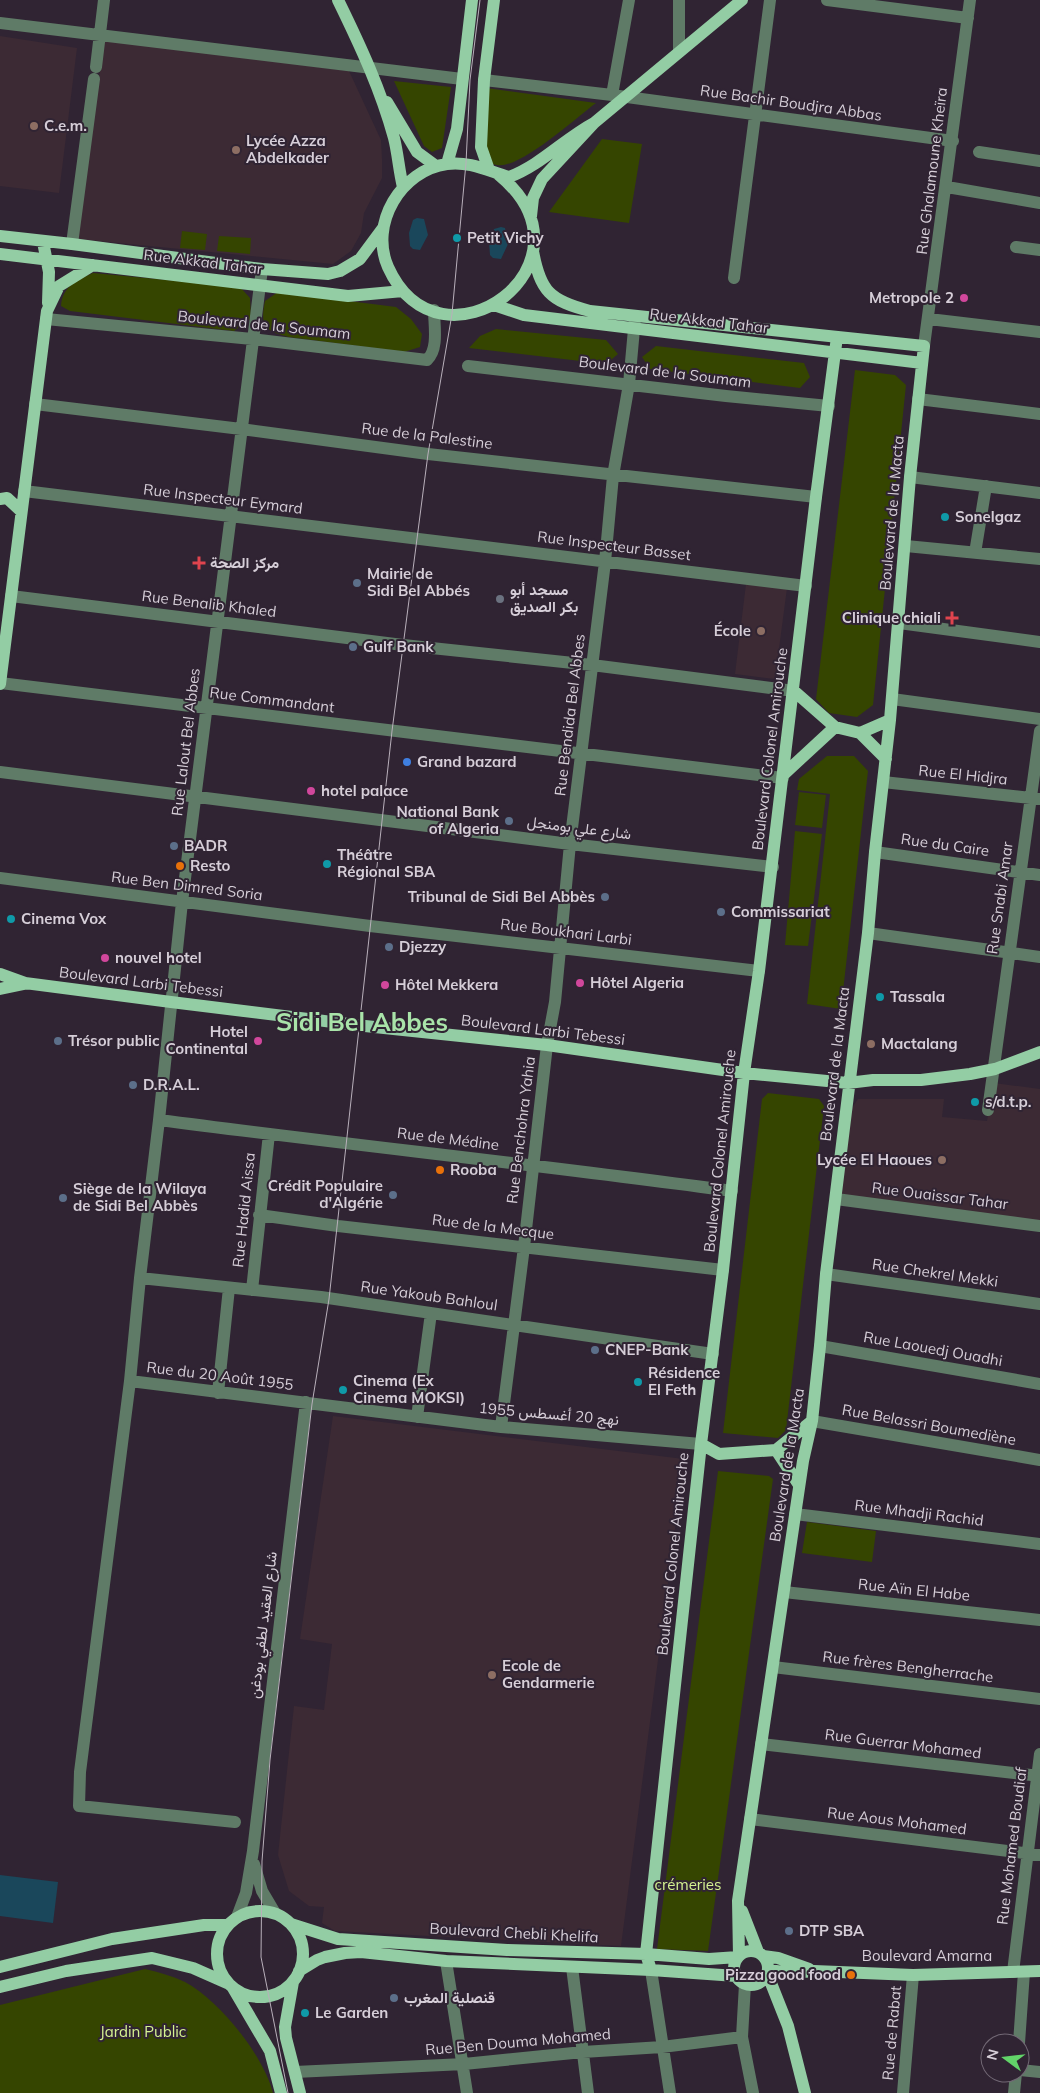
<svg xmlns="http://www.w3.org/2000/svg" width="1040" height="2093" viewBox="0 0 1040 2093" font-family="Mulish,Vazirmatn,sans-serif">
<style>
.education{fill:#3c2a34}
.green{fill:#354500}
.water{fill:#1a475b}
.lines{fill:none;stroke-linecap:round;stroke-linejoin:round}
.minor{stroke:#5f7b67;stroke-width:12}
.major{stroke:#93cda4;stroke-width:12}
.tram{stroke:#b9b0bb;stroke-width:1}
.education-dot{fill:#8d6e63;stroke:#302433;stroke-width:2}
.culture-dot{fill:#0f9aa8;stroke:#302433;stroke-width:2}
.hotel-dot{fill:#d1479c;stroke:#302433;stroke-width:2}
.health-dot{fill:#e0444e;stroke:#302433;stroke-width:2}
.service-dot{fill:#5c6f8a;stroke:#302433;stroke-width:2}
.worship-dot{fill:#6b7280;stroke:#302433;stroke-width:2}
.shop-dot{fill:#3f7fe0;stroke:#302433;stroke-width:2}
.food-dot{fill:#e8710a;stroke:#302433;stroke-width:2}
.labels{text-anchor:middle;stroke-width:4;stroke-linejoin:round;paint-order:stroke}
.street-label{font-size:15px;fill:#d6ced8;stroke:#302433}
.poi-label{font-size:15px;font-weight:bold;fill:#d6ced8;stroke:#302433;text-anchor:start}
.park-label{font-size:15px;fill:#d4f290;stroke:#302433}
.town-label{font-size:25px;font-weight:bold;fill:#a9e4a9;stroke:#302433}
</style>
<rect width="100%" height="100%" fill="#302433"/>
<path class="education" d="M0,36L77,48L59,193L0,186Z
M104,40L349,71L381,140L382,159V178L364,213L361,233L351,251L333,264L78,239Z
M746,584L787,588L775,679L735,674Z
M994,1083L1040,1089V1222L838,1199L852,1108L858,1099H944L942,1117L987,1121Z
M333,1416L684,1459L621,1946L335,1931L322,1923L324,1907L309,1906L289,1891L278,1855L294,1706L324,1710L332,1644L300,1639Z"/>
<path class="green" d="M394,81L451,87L442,148L432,152L424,146Z
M486,88L596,103C577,117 519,170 497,165C489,164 486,158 483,153Z
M602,139L642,144L629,223L549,212Z
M182,231L207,234L205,250L180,248Z
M219,236L251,238L250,254L217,251Z
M93,273L240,287L250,298L251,318L234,331L70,311L61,306C62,286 78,280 93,273Z
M278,292L396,307L411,319L422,334L420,347L404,352L289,337C264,331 260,326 265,301Z
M496,329L606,340L618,354L606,364L469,348L480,336Z
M656,346L804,363L810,377L800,388L650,369L642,357Z
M855,370L895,375L906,385L873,705L857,717L829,713L816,699Z
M827,756H854L868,771L841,1009L807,1004L830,794L797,790L799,779Z
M799,792L826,795L822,828L795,825Z
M795,831L822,834L808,946L785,945Z
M768,1093L819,1099L824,1106L786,1430L778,1438L723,1433L762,1099Z
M718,1471L769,1476L773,1479L708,1951L657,1949Z
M807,1522L876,1531L872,1562L802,1553Z
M145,1969C159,1972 172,1976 185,1982C219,2000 264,2056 273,2093H0V2005Z"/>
<path class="water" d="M417,218L424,219L428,235L420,250L413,249L410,246L409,233L413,220Z
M501,227L505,228L508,244L501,259L493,258L490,255L489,242L494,229Z
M0,1875L58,1882L53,1923L0,1916Z"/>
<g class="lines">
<path class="minor" d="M827,0L968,18
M0,23L462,79
M679,52V0
M96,67L104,0
M484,80L612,95L953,141
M612,95L629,0
M979,152L1040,161
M947,187L1040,203
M72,244L94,79
M1016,247L1040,250
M734,278L770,0
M46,319L252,339L427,360C439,349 434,325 434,310
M929,319L1040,332
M924,346L970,0
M468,366L726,396L829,406
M918,399L1040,414
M35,404L241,429L428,454L816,497
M910,477L1040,493
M24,491L806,586
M906,546L1040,559
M975,553L986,486
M11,596L403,645L592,665L794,691
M899,623L1040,642
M0,683L783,778
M892,699L1040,719
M0,772L570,844L773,867
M883,782L1040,799
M875,852L1040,875
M0,878L370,926L759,971
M868,933L1040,957
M988,1110L1040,731
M159,1120C350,1145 541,1165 732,1191
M836,1199L1040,1226
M259,1215L338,1226L723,1270
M826,1274L1040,1304
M140,1278L321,1297L713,1354
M252,1290L269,1134
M820,1346L1040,1384
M130,1381L501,1427L701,1444
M218,1393L229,1288
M417,1417L431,1313
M812,1421L1040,1460
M501,1427L524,1247L547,1045L555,1002L570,844L605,562L613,476L629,384L635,318
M795,1514L1040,1544
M784,1592L1040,1620
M773,1667L1040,1699
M761,1744L1040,1776
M750,1819L1040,1855
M235,1822L79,1806L80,1772L130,1381L140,1278L159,1120L182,902L262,269
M254,1864L262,1891L275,1913
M237,1917L246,1893L253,1851L306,1402
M446,1961L467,2093
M572,1967L588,2093
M651,1970L670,2093
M1013,1972L1040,1754
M745,1984L742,2037L753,2093
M1019,2043L1024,1972
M1020,2070L1040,2072
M295,2072L464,2064L583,2052L662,2047L742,2037
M903,2093L913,1975
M1014,2093L1016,2073"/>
<path class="major" d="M338,0C360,45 381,90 394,138C398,154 399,171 403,187
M387,102L417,152L436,166
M447,164L457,129L472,0
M489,170L481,147L484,80L494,0
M498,174C607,263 440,383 388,267C369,224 401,170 447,164C470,161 488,171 509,177C541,165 564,139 594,123
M531,216L533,198L542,179L594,123L742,0
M0,236L72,244L262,269L328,274L340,271L360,259L383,228
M43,242L49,272L48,303
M533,251C540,291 550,301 590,311L924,346L910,477L890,720L875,852L868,933L826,1274L820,1346L812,1421L803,1461L738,1901L739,1956
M0,254L348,296L403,291
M494,305L524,315L922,363
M0,499L7,498L21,511
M0,684L47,311L59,286L93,265
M794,691L835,727L860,733L886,759
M860,733L890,720
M783,775L835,727
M0,974L25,983L171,1002L365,1026L547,1045L744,1073L848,1083L873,1080H921L970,1074L995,1069L1040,1052
M0,989L24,984
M701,1444L719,1454L776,1450L812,1421
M776,1450L799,1485
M217 1954a43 43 0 1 1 86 0a43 43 0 1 1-86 0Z
M742,1911L758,1952
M291,1924L338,1939L507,1950L646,1954L709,1959L738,1957
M734 1968a17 17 0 1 1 34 0a17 17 0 1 1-34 0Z
M763,1956L778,1958L809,1969
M0,1967L112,1939L204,1925H228
M651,1970L646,1954L701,1444L723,1270L744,1073L759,971L816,497L837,337
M768,1970L792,1973L814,1971L913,1975L1040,1971
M299,1971L317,1960L325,1957L345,1953L361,1952L446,1961L651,1970L736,1976
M767,1973L788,2026L805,2093
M293,1982L285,2027L286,2038L300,2093
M0,1987L66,1971L152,1958L193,1968L227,1983
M233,1988L270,2051L281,2093"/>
<path class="tram" d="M288,2093L261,1957L262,1861L270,1760L312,1404L329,1299L392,731L428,454L452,314L466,163L470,80L480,0"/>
</g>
<g class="education-dot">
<circle cx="34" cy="126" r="5"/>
<circle cx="236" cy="150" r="5"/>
<circle cx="761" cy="631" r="5"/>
<circle cx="871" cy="1044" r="5"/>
<circle cx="942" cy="1160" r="5"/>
<circle cx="492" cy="1675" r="5"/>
</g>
<g class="culture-dot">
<circle cx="457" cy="238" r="5"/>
<circle cx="945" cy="517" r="5"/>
<circle cx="327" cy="864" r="5"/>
<circle cx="11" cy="919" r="5"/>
<circle cx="880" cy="997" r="5"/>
<circle cx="975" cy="1102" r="5"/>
<circle cx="638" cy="1382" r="5"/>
<circle cx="343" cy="1390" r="5"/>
<circle cx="305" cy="2013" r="5"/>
</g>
<g class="hotel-dot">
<circle cx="964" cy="298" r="5"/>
<circle cx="311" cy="791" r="5"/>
<circle cx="105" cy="958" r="5"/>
<circle cx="580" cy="983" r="5"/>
<circle cx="385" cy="985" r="5"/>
<circle cx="258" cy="1041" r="5"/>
</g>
<g class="health-dot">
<path d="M196.5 555.5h5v5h5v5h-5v5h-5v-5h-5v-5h5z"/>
<path d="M949.5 610.5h5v5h5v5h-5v5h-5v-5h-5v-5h5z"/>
</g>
<g class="service-dot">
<circle cx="357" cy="583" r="5"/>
<circle cx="353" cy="647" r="5"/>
<circle cx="509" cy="821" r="5"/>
<circle cx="174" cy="846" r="5"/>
<circle cx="605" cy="897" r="5"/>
<circle cx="721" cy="912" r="5"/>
<circle cx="389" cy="947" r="5"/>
<circle cx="58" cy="1041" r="5"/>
<circle cx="133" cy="1085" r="5"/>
<circle cx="393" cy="1195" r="5"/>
<circle cx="63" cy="1198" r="5"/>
<circle cx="595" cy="1350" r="5"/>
<circle cx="789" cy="1931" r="5"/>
<circle cx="394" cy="1998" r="5"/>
</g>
<circle class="worship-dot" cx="500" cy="599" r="5"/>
<circle class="shop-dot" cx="407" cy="762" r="5"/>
<g class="food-dot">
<circle cx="180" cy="866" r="5"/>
<circle cx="440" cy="1170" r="5"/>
<circle cx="851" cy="1975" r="5"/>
</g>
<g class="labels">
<g class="street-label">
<text transform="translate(791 103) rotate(8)" y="5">Rue Bachir Boudjra Abbas</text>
<text transform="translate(932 171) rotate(-83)" y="5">Rue Ghalamoune Kheïra</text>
<text transform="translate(203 262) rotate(7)" y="5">Rue Akkad Tahar</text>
<text transform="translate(709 321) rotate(7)" y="5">Rue Akkad Tahar</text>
<text transform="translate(264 325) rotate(6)" y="5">Boulevard de la Soumam</text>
<text transform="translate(665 372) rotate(7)" y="5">Boulevard de la Soumam</text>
<text transform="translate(427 436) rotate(7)" y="5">Rue de la Palestine</text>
<text transform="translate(223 499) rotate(7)" y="5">Rue Inspecteur Eymard</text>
<text transform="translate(892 513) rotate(-85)" y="5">Boulevard de la Macta</text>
<text transform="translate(614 546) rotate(7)" y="5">Rue Inspecteur Basset</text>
<text transform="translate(209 604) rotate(7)" y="5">Rue Benalib Khaled</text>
<text transform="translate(272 700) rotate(7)" y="5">Rue Commandant</text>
<text transform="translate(570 715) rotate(-83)" y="5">Rue Bendida Bel Abbes</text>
<text transform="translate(186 742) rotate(-83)" y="5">Rue Lalout Bel Abbes</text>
<text transform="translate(770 749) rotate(-83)" y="5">Boulevard Colonel Amirouche</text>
<text transform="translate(963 775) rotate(6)" y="5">Rue El Hidjra</text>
<text transform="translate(579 828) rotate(7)" y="5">شارع علي بومنجل</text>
<text transform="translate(945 845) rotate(8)" y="5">Rue du Caire</text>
<text transform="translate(187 886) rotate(7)" y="5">Rue Ben Dimred Soria</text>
<text transform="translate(1000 898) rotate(-82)" y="5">Rue Snabi Amar</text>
<text transform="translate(566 932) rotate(7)" y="5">Rue Boukhari Larbi</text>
<text transform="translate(141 982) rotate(7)" y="5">Boulevard Larbi Tebessi</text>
<text transform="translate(543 1030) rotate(7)" y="5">Boulevard Larbi Tebessi</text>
<text transform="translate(835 1064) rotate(-83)" y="5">Boulevard de la Macta</text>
<text transform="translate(521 1130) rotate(-83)" y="5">Rue Benchohra Yahia</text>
<text transform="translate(448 1139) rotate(7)" y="5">Rue de Médine</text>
<text transform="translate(720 1151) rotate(-84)" y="5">Boulevard Colonel Amirouche</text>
<text transform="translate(940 1196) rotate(7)" y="5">Rue Ouaissar Tahar</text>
<text transform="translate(244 1210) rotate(-84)" y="5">Rue Hadid Aissa</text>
<text transform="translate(493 1227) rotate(7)" y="5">Rue de la Mecque</text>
<text transform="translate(935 1273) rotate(8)" y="5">Rue Chekrel Mekki</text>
<text transform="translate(429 1296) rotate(8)" y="5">Rue Yakoub Bahloul</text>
<text transform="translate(933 1349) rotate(10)" y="5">Rue Laouedj Ouadhi</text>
<text transform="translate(220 1376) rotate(7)" y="5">Rue du 20 Août 1955</text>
<text transform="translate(549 1414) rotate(5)" y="5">نهج 20 أغسطس 1955</text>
<text transform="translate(929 1425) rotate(10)" y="5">Rue Belassri Boumediène</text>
<text transform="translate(787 1465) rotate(-81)" y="5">Boulevard de la Macta</text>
<text transform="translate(919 1513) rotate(7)" y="5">Rue Mhadji Rachid</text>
<text transform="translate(673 1554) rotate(-84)" y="5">Boulevard Colonel Amirouche</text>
<text transform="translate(914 1590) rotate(6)" y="5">Rue Aïn El Habe</text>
<text transform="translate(263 1625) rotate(-83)" y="5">شارع العقيد لطفي بودغن</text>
<text transform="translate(908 1667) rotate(7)" y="5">Rue frères Bengherrache</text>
<text transform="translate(903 1744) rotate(7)" y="5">Rue Guerrar Mohamed</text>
<text transform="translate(897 1821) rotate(7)" y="5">Rue Aous Mohamed</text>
<text transform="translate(1012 1846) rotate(-83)" y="5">Rue Mohamed Boudiaf</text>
<text transform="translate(514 1933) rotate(3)" y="5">Boulevard Chebli Khelifa</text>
<text x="927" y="1961">Boulevard Amarna</text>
<text transform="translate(892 2033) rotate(-85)" y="5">Rue de Rabat</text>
<text transform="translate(518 2042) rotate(-5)" y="5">Rue Ben Douma Mohamed</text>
</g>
<g class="poi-label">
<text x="44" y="131">C.e.m.</text>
<text x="246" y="146">Lycée Azza<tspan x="246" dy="17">Abdelkader</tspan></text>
<text x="467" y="243">Petit Vichy</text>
<text x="954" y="303" text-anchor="end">Metropole 2</text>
<text x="955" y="522">Sonelgaz</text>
<text x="210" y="568">مركز الصحة</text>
<text x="367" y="579">Mairie de<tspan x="367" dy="17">Sidi Bel Abbés</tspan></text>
<text x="510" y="595">مسجد أبو<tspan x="510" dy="17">بكر الصديق</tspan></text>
<text x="941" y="623" text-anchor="end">Clinique chiali</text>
<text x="751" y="636" text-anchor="end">École</text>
<text x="363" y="652">Gulf Bank</text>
<text x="417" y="767">Grand bazard</text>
<text x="321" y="796">hotel palace</text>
<text x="499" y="817" text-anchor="end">National Bank<tspan x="499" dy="17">of Algeria</tspan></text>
<text x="184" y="851">BADR</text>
<text x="337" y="860">Théâtre<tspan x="337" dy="17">Régional SBA</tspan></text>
<text x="190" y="871">Resto</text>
<text x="595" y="902" text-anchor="end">Tribunal de Sidi Bel Abbès</text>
<text x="731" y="917">Commissariat</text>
<text x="21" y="924">Cinema Vox</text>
<text x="399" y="952">Djezzy</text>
<text x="115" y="963">nouvel hotel</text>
<text x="590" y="988">Hôtel Algeria</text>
<text x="395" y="990">Hôtel Mekkera</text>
<text x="890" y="1002">Tassala</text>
<text x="248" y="1037" text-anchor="end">Hotel<tspan x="248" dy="17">Continental</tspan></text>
<text x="68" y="1046">Trésor public</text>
<text x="881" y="1049">Mactalang</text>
<text x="143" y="1090">D.R.A.L.</text>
<text x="985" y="1107">s/d.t.p.</text>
<text x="932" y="1165" text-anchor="end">Lycée El Haoues</text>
<text x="450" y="1175">Rooba</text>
<text x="383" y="1191" text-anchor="end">Crédit Populaire<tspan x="383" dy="17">d'Algérie</tspan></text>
<text x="73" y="1194">Siège de la Wilaya<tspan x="73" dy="17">de Sidi Bel Abbès</tspan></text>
<text x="605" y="1355">CNEP-Bank</text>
<text x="648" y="1378">Résidence<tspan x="648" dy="17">El Feth</tspan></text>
<text x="353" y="1386">Cinema (Ex<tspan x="353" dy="17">Cinema MOKSI)</tspan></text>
<text x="502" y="1671">Ecole de<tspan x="502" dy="17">Gendarmerie</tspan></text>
<text x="799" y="1936">DTP SBA</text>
<text x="841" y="1980" text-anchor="end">Pizza good food</text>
<text x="404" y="2003">قنصلية المغرب</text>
<text x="315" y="2018">Le Garden</text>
</g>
<g class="park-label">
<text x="688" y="1890">crémeries</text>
<text x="143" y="2037">Jardin Public</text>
</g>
<g class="town-label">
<text x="362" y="1031">Sidi Bel Abbes</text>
</g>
</g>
<g transform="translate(1005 2058) rotate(285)"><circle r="24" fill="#302433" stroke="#726875"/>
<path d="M0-4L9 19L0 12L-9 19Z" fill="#62d469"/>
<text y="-8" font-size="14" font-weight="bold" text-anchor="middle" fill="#d6ced8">N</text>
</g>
</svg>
